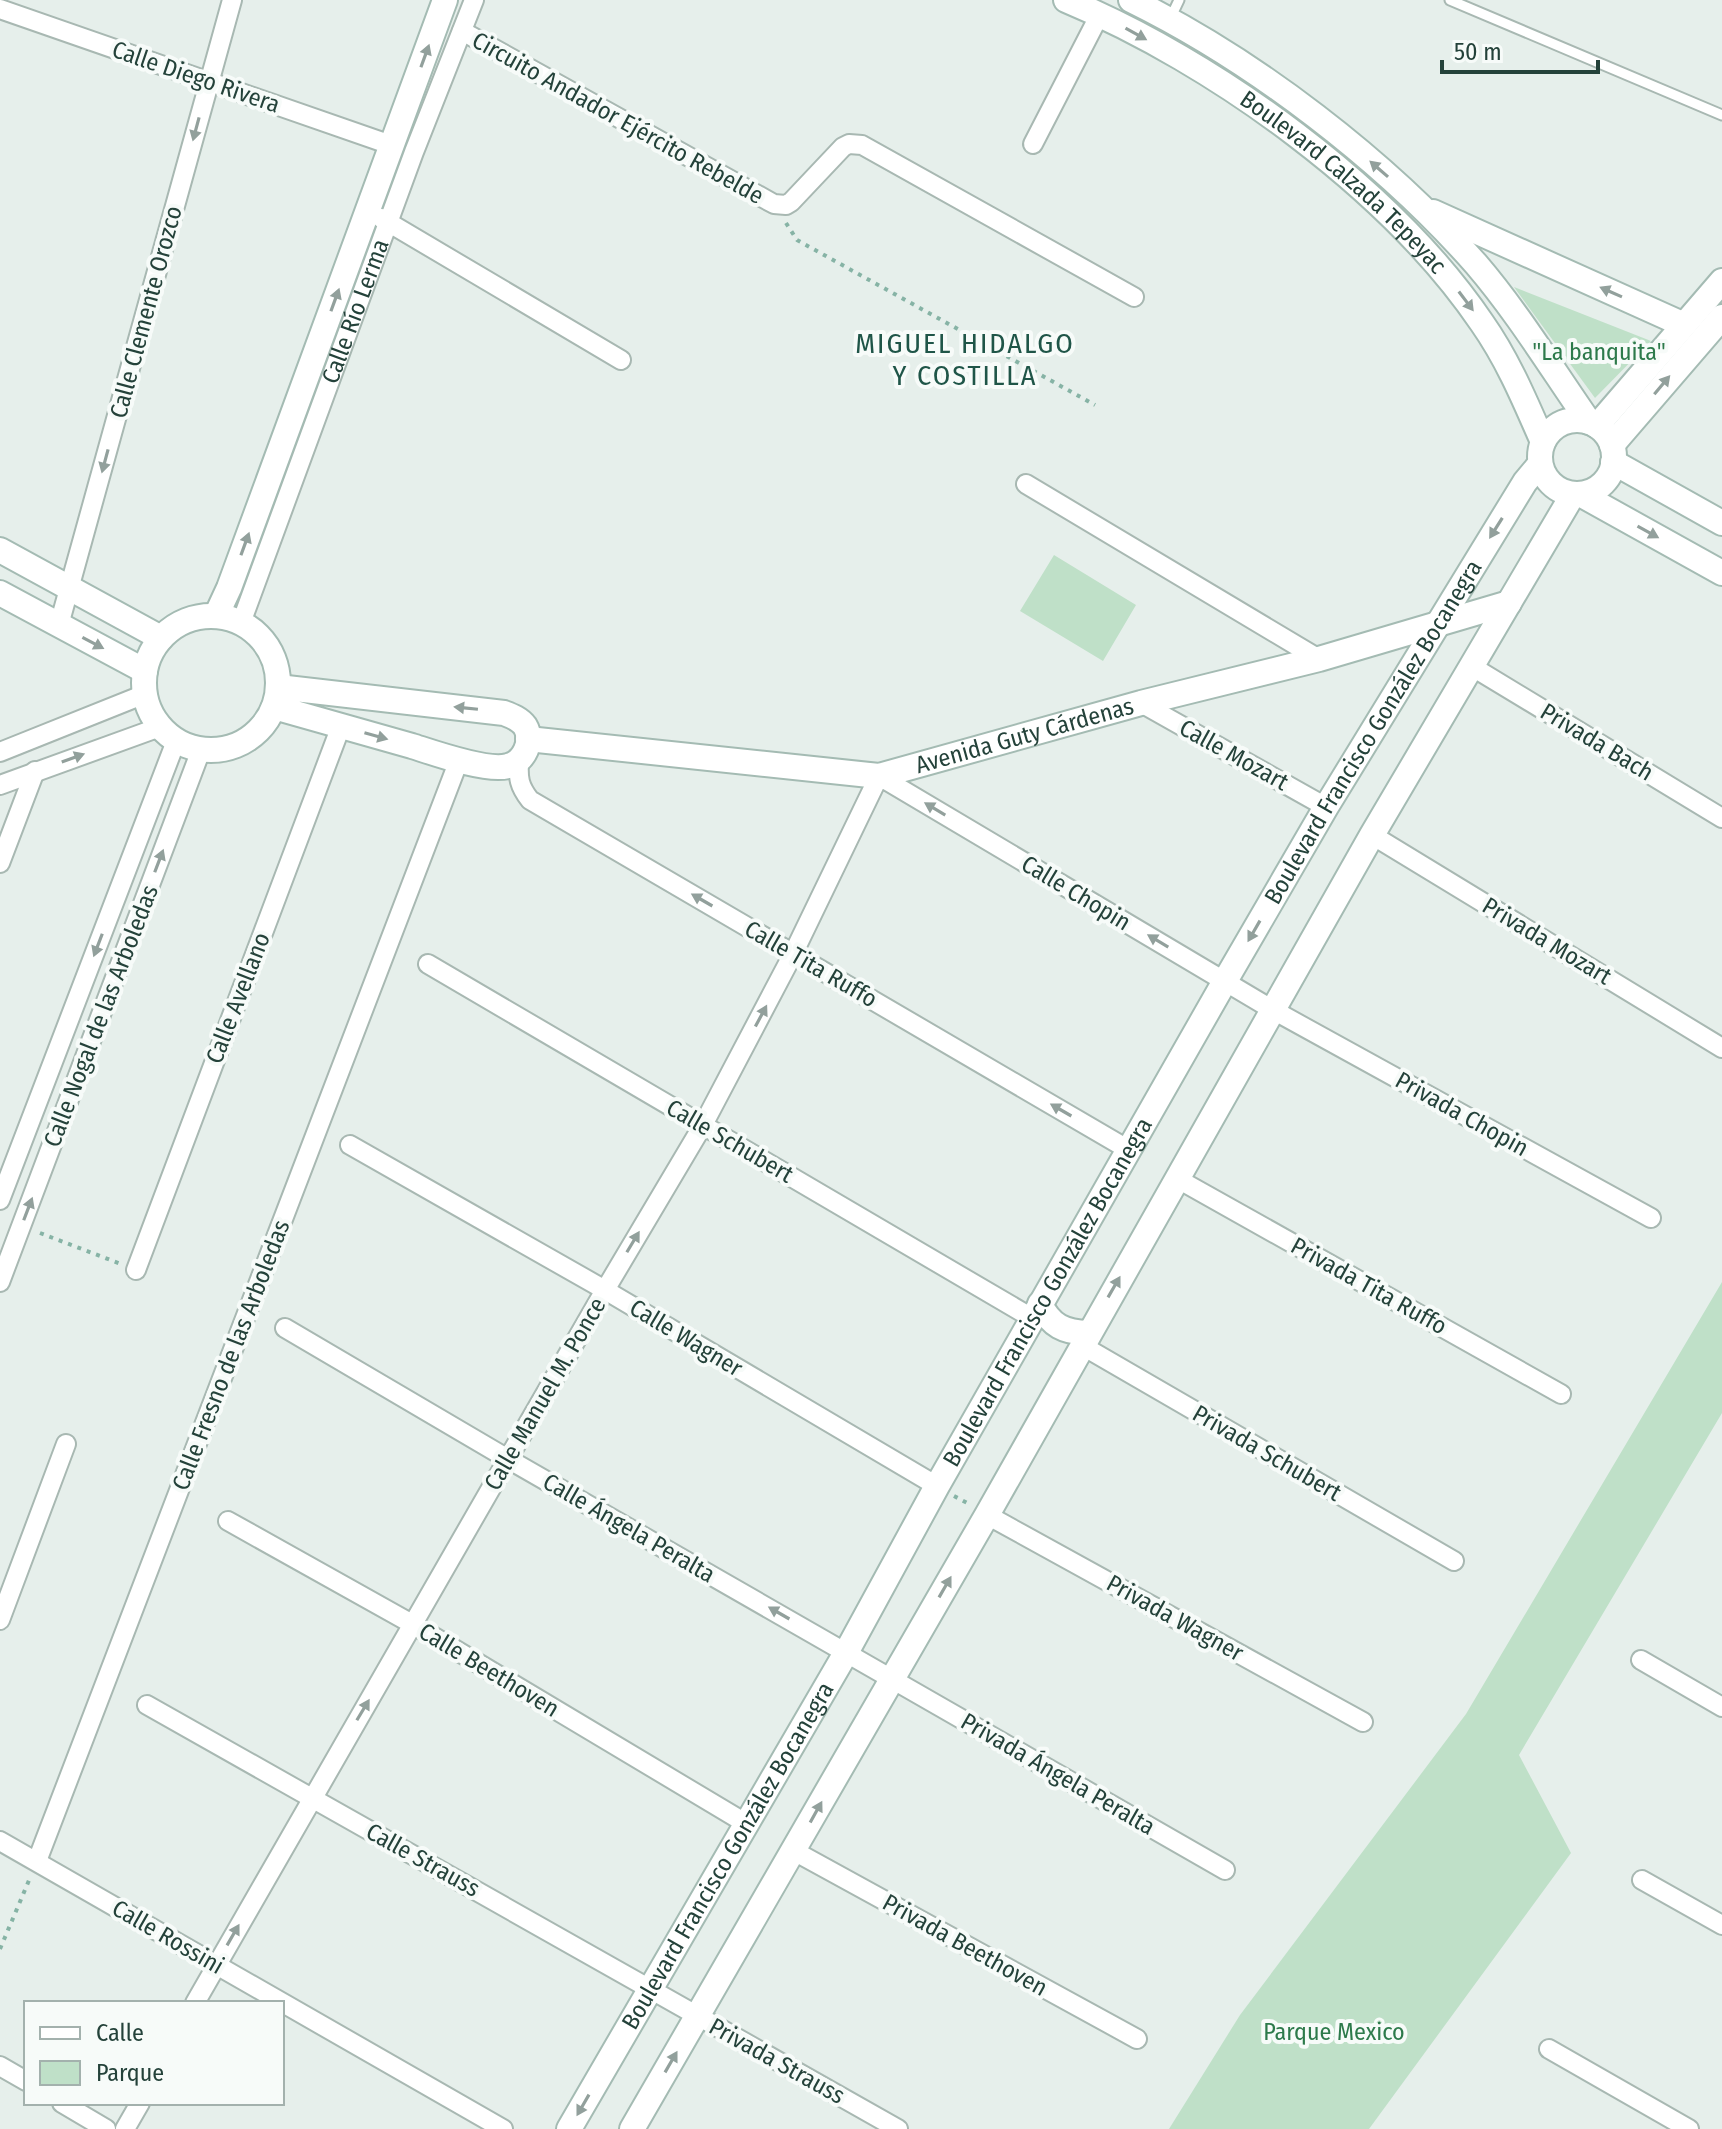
<svg xmlns="http://www.w3.org/2000/svg" width="1722" height="2129" viewBox="0 0 1722 2129" font-family="'Fira Sans Condensed',sans-serif">
<style>
.green{fill:#bfe0c8}
.lines{fill:none;stroke-linecap:round;stroke-linejoin:round}
.lane-casing{stroke:#a8b8b2;stroke-width:13}
.street-casing{stroke:#a8b8b2;stroke-width:22}
.secondary-casing{stroke:#a4bbb3;stroke-width:28}
.path{stroke:#86b3a5;stroke-width:4;stroke-dasharray:4 6;stroke-linecap:butt}
.lane{stroke:#fff;stroke-width:9}
.street{stroke:#fff;stroke-width:18}
.secondary{stroke:#fff;stroke-width:24}
.oneway{fill:#92a09c}
.labels{text-anchor:middle;stroke-width:8;stroke-linejoin:round;paint-order:stroke}
.street-label{font-size:24px;fill:#24423a;stroke:#f7fbf9}
.park-label{font-size:24px;fill:#2d7a4b;stroke:#f7fbf9}
.quarter-label{font-size:28px;letter-spacing:2px;fill:#1f5548;stroke:#f7fbf9}
</style>
<rect width="100%" height="100%" fill="#e6efeb"/>
<path class="green" d="M1514,287L1651,341L1595,398Z
M1054,555L1136,605L1103,661L1020,611Z
M1722,1282V1413L1519,1755L1571,1853L1369,2129H1169L1240,2015L1466,1714Z"/>
<g class="lines">
<g class="lane-casing">
<path id="lane" d="M1450,0L1722,115
M1170,19L1179,0"/>
</g>
<g class="street-casing">
<g id="street">
<path d="M0,9L391,145"/>
<path d="M462,31L774,204L786,205L791,202L843,147L849,144L862,145L1134,297"/>
<path d="M1033,144L1100,14"/>
<path d="M381,218L621,360"/>
<path d="M1026,484L1319,659"/>
<path id="s1" d="M241,623L414,152L474,0"/>
<path d="M59,625L232,0"/>
<path d="M1471,666L1722,818"/>
<path d="M1141,703L1326,807"/>
<path d="M0,752L145,694"/>
<path d="M519,762C518,778 519,786 530,800L1129,1150"/>
<path d="M0,785L160,727"/>
<path d="M1372,835L1722,1048"/>
<path d="M0,863L35,771"/>
<path d="M428,964L1032,1318"/>
<path d="M350,1145L605,1290L937,1486"/>
<path d="M1176,1178L1561,1394"/>
<path d="M0,1200L176,741"/>
<path d="M136,1270L341,726"/>
<path d="M0,1282L201,750"/>
<path d="M285,1328L508,1459L1225,1870"/>
<path d="M1081,1345L1454,1561"/>
<path d="M987,1515L1363,1722"/>
<path d="M228,1521L414,1625L747,1824"/>
<path d="M0,1620L66,1444"/>
<path d="M1641,1660L1722,1707"/>
<path d="M147,1705L898,2129"/>
<path d="M0,1841L503,2129"/>
<path d="M794,1851L1137,2039"/>
<path d="M37,1861L459,760"/>
<path d="M1642,1880L1722,1925"/>
<path d="M195,2003L605,1290L703,1125L793,954L879,776L1273,1010L1651,1218"/>
<path d="M1549,2049L1689,2129"/>
<path d="M0,2066L26,2081"/>
<path d="M62,2103L106,2129"/>
<path d="M125,2129L140,2103"/>
</g>
</g>
<g class="secondary-casing">
<g id="secondary">
<path id="s2" d="M1066,0C1215,62 1391,189 1482,323C1508,360 1525,401 1543,442"/>
<path d="M1131,0C1255,61 1385,161 1476,264C1518,313 1552,369 1589,422"/>
<path d="M1433,212L1682,324"/>
<circle cx="1577" cy="457" r="37"/>
<path d="M1597,426L1722,281"/>
<path d="M1612,445L1722,317"/>
<path d="M1613,462L1722,523"/>
<path d="M1580,494L1722,573"/>
<path d="M0,550L161,638"/>
<path d="M0,593L145,671"/>
<path d="M216,616L229,588L445,0"/>
<circle cx="211" cy="683" r="67"/>
<path d="M274,707C320,720 366,733 412,746C434,753 487,772 508,766C524,762 534,741 525,726C520,719 512,716 504,713L278,687"/>
<path id="s3" d="M528,739L879,776L1141,703L1319,659L1509,603"/>
<path d="M1040,1304C1051,1326 1064,1332 1088,1333"/>
<path id="s4" d="M569,2129L847,1651L937,1486L1225,981L1326,807L1525,482L1540,464"/>
<path d="M632,2129L987,1515L1372,835L1572,496"/>
</g>
</g>
<path class="path" d="M786,223L797,240L1095,405
M40,1233L121,1264
M954,1496L971,1505
M0,1949L30,1878"/>
<use href="#lane" class="lane"/>
<use href="#street" class="street"/>
<use href="#secondary" class="secondary"/>
</g>
<defs><path id="oneway-solid" d="M-6-.8H1V-3.2L6.5 0L1 3.2V.8H-6Z" transform="scale(2)"/></defs>
<g class="oneway">
<use href="#oneway-solid" transform="translate(1136 34) rotate(29)"/>
<use href="#oneway-solid" transform="translate(425 56) rotate(-70)"/>
<use href="#oneway-solid" transform="translate(196 129) rotate(105)"/>
<use href="#oneway-solid" transform="translate(1379 169) rotate(-139)"/>
<use href="#oneway-solid" transform="translate(1611 292) rotate(-156)"/>
<use href="#oneway-solid" transform="translate(335 300) rotate(-70)"/>
<use href="#oneway-solid" transform="translate(1466 301) rotate(53)"/>
<use href="#oneway-solid" transform="translate(1662 385) rotate(-50)"/>
<use href="#oneway-solid" transform="translate(105 461) rotate(105)"/>
<use href="#oneway-solid" transform="translate(1496 528) rotate(122)"/>
<use href="#oneway-solid" transform="translate(1648 532) rotate(29)"/>
<use href="#oneway-solid" transform="translate(245 544) rotate(-70)"/>
<use href="#oneway-solid" transform="translate(93 643) rotate(28)"/>
<use href="#oneway-solid" transform="translate(466 708) rotate(-174)"/>
<use href="#oneway-solid" transform="translate(376 736) rotate(16)"/>
<use href="#oneway-solid" transform="translate(73 758) rotate(-20)"/>
<use href="#oneway-solid" transform="translate(935 809) rotate(-149)"/>
<use href="#oneway-solid" transform="translate(159 861) rotate(-69)"/>
<use href="#oneway-solid" transform="translate(702 900) rotate(-150)"/>
<use href="#oneway-solid" transform="translate(1254 931) rotate(120)"/>
<use href="#oneway-solid" transform="translate(1158 941) rotate(-149)"/>
<use href="#oneway-solid" transform="translate(98 945) rotate(111)"/>
<use href="#oneway-solid" transform="translate(761 1016) rotate(-62)"/>
<use href="#oneway-solid" transform="translate(1061 1110) rotate(-150)"/>
<use href="#oneway-solid" transform="translate(28 1209) rotate(-69)"/>
<use href="#oneway-solid" transform="translate(633 1242) rotate(-59)"/>
<use href="#oneway-solid" transform="translate(1114 1287) rotate(-60)"/>
<use href="#oneway-solid" transform="translate(945 1587) rotate(-60)"/>
<use href="#oneway-solid" transform="translate(779 1613) rotate(-150)"/>
<use href="#oneway-solid" transform="translate(363 1710) rotate(-59)"/>
<use href="#oneway-solid" transform="translate(816 1812) rotate(-61)"/>
<use href="#oneway-solid" transform="translate(233 1935) rotate(-60)"/>
<use href="#oneway-solid" transform="translate(671 2062) rotate(-60)"/>
<use href="#oneway-solid" transform="translate(583 2105) rotate(120)"/>
</g>
<g class="labels">
<g class="street-label">
<text transform="translate(196 77) rotate(19)" y="8">Calle Diego Rivera</text>
<text transform="translate(618 118) rotate(29)" y="8">Circuito Andador Ejército Rebelde</text>
<text dy="8" stroke="none"><textPath href="#s2" startOffset="334">Boulevard Calzada Tepeyac</textPath></text>
<text dy="8" stroke="none"><textPath href="#s1" startOffset="332">Calle Río Lerma</textPath></text>
<text transform="translate(146 312) rotate(-75)" y="8">Calle Clemente Orozco</text>
<text dy="8" stroke="none"><textPath href="#s4" startOffset="1612">Boulevard Francisco González Bocanegra</textPath></text>
<text dy="8" stroke="none"><textPath href="#s3" startOffset="504">Avenida Guty Cárdenas</textPath></text>
<text transform="translate(1597 742) rotate(31)" y="8">Privada Bach</text>
<text transform="translate(1234 755) rotate(29)" y="8">Calle Mozart</text>
<text transform="translate(1076 893) rotate(31)" y="8">Calle Chopin</text>
<text transform="translate(1547 941) rotate(31)" y="8">Privada Mozart</text>
<text transform="translate(811 964) rotate(30)" y="8">Calle Tita Ruffo</text>
<text transform="translate(238 998) rotate(-69)" y="8">Calle Avellano</text>
<text transform="translate(101 1016) rotate(-69)" y="8">Calle Nogal de las Arboledas</text>
<text transform="translate(1462 1114) rotate(29)" y="8">Privada Chopin</text>
<text transform="translate(730 1141) rotate(30)" y="8">Calle Schubert</text>
<text transform="translate(1369 1286) rotate(29)" y="8">Privada Tita Ruffo</text>
<text dy="8" stroke="none"><textPath href="#s4" startOffset="964">Boulevard Francisco González Bocanegra</textPath></text>
<text transform="translate(686 1338) rotate(31)" y="8">Calle Wagner</text>
<text transform="translate(231 1355) rotate(-69)" y="8">Calle Fresno de las Arboledas</text>
<text transform="translate(545 1394) rotate(-60)" y="8">Calle Manuel M. Ponce</text>
<text transform="translate(1267 1453) rotate(30)" y="8">Privada Schubert</text>
<text transform="translate(629 1528) rotate(30)" y="8">Calle Ángela Peralta</text>
<text transform="translate(1175 1618) rotate(29)" y="8">Privada Wagner</text>
<text transform="translate(489 1670) rotate(31)" y="8">Calle Beethoven</text>
<text transform="translate(1058 1774) rotate(30)" y="8">Privada Ángela Peralta</text>
<text dy="8" stroke="none"><textPath href="#s4" startOffset="316">Boulevard Francisco González Bocanegra</textPath></text>
<text transform="translate(423 1860) rotate(29)" y="8">Calle Strauss</text>
<text transform="translate(168 1937) rotate(30)" y="8">Calle Rossini</text>
<text transform="translate(965 1945) rotate(29)" y="8">Privada Beethoven</text>
<text transform="translate(777 2061) rotate(29)" y="8">Privada Strauss</text>
</g>
<g class="park-label">
<text x="1599" y="360">"La banquita"</text>
<text x="1334" y="2040">Parque Mexico</text>
</g>
<g class="quarter-label">
<text x="965" y="353">MIGUEL HIDALGO<tspan x="965" dy="32">Y COSTILLA</tspan></text>
</g>
</g>
<rect x="24" y="2001" width="260" height="104" fill="#f7fbf9" stroke="#a3b1ad" stroke-width="2"/>
<rect x="40" y="2027" width="40" height="12" fill="#ffffff" stroke="#a3b1ad" stroke-width="2"/>
<text x="96" y="2041" font-size="24" fill="#24423a">Calle</text>
<rect x="40" y="2061" width="40" height="24" fill="#bfe0c8" stroke="#a3b1ad" stroke-width="2"/>
<text x="96" y="2081" font-size="24" fill="#24423a">Parque</text>
<path d="M1442 60v12h156v-12" fill="none" stroke="#24423a" stroke-width="4"/>
<text x="1454" y="60" font-size="24" fill="#24423a" stroke="#f7fbf9" stroke-width="6" paint-order="stroke">50 m</text>
</svg>
